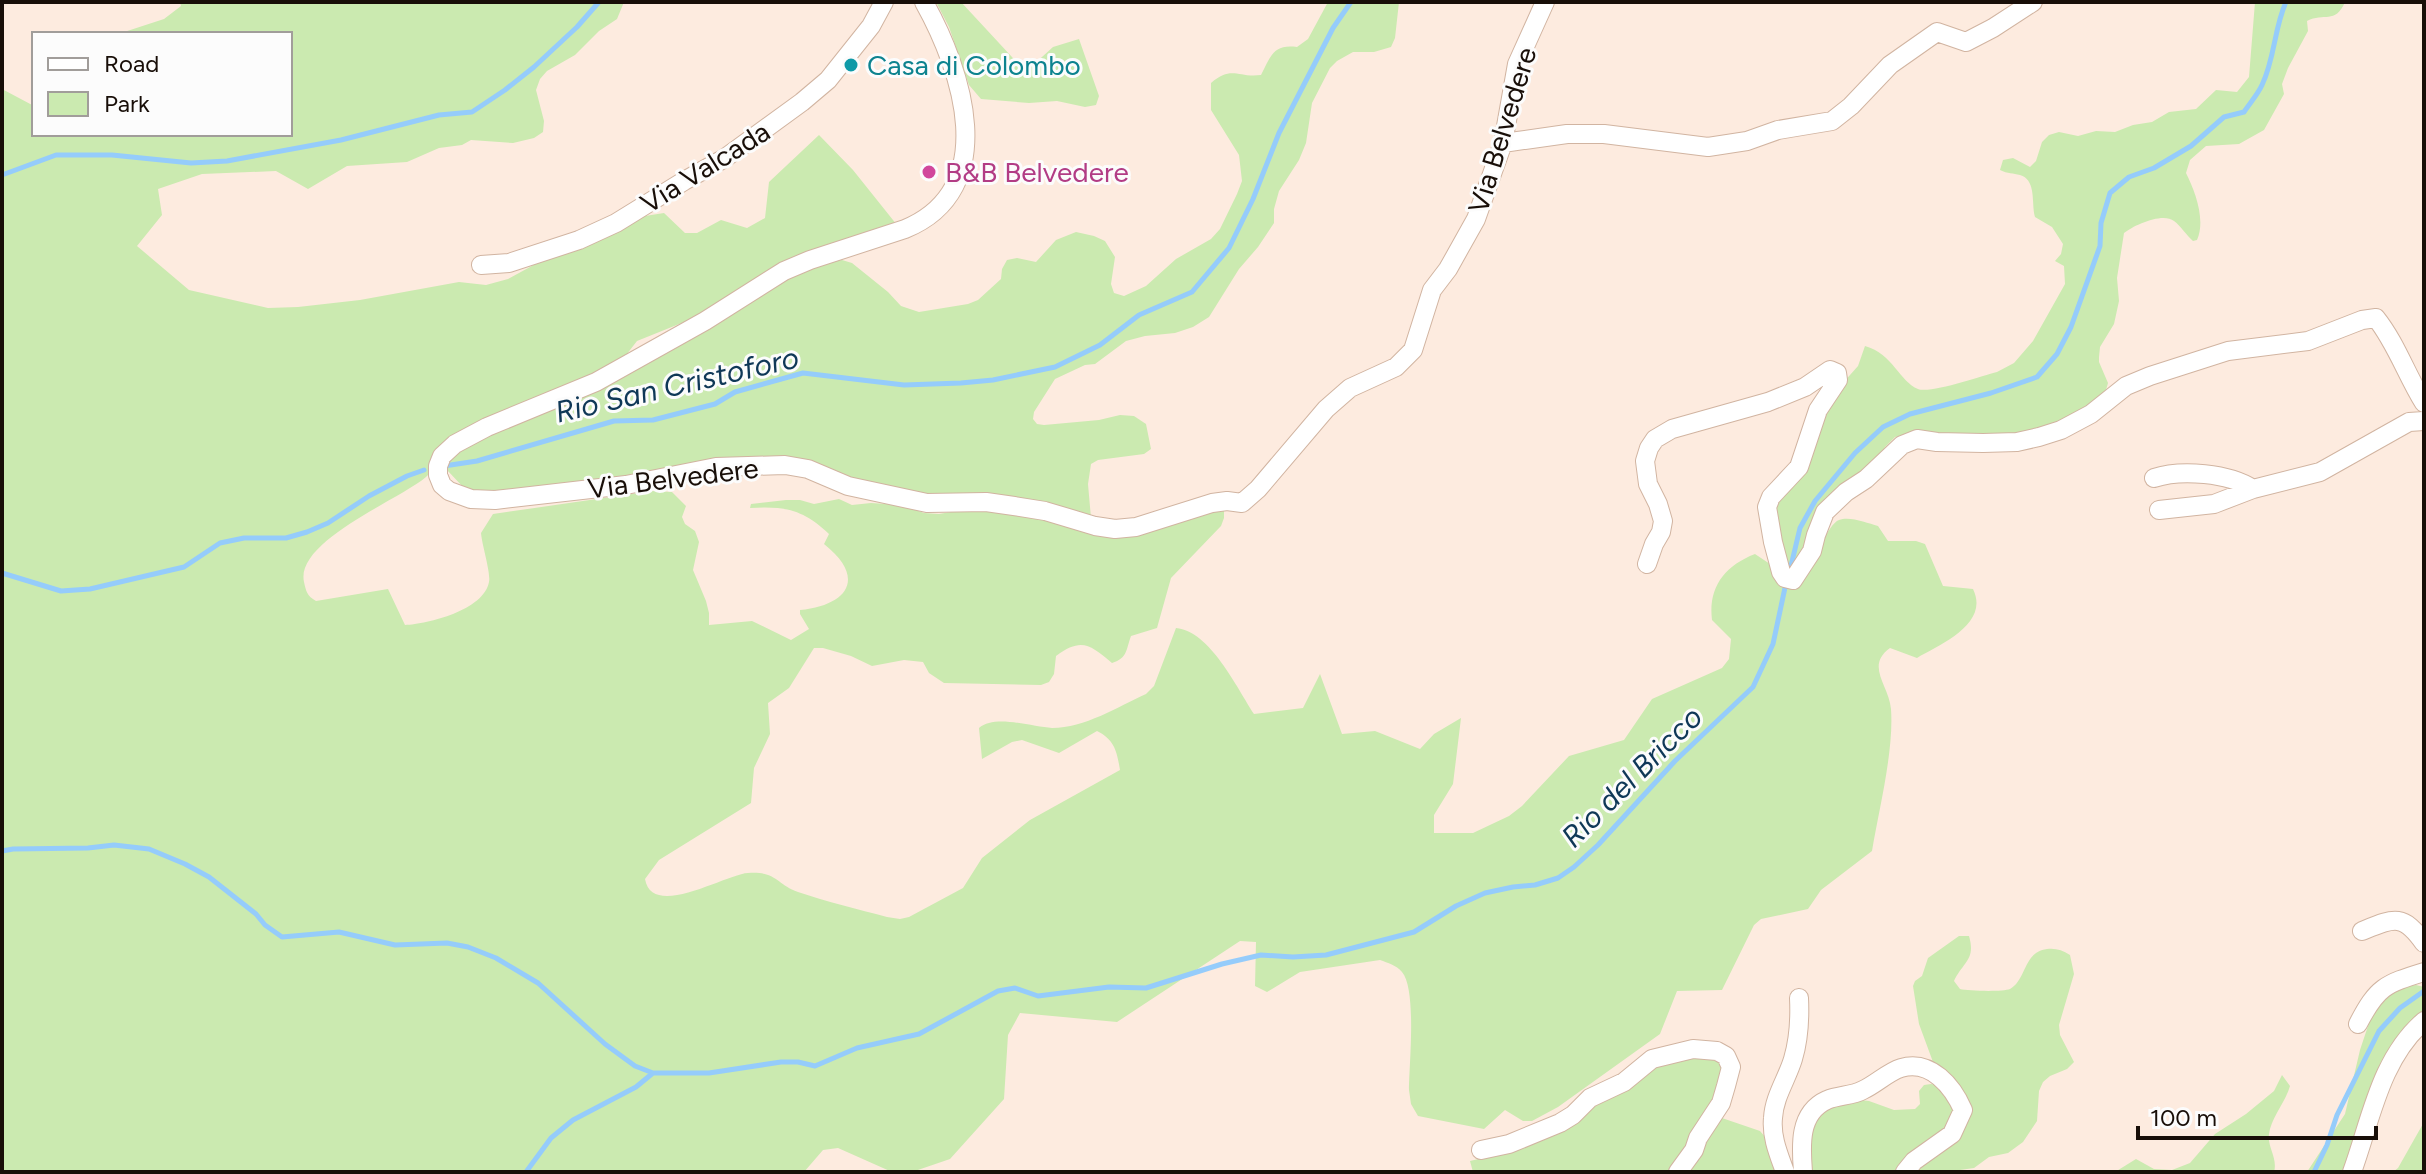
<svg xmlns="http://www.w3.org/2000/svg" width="2426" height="1174" viewBox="0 0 2426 1174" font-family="Figtree,sans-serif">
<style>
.green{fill:#cbeab0}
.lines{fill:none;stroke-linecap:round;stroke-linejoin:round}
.stream{stroke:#95ccfb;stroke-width:5}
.minor-casing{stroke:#d1b4a1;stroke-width:20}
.minor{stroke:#fff;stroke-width:18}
.culture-dot{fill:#0f9aa8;stroke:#fcfcfc;stroke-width:3}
.hotel-dot{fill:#d1479c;stroke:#fcfcfc;stroke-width:3}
.labels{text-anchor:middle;stroke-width:6;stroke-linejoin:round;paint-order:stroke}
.culture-label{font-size:28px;fill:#0d838f;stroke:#fcfcfc;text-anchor:start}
.street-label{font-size:28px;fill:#180e08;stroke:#fcfcfc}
.hotel-label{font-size:28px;fill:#b23c85;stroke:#fcfcfc;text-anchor:start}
.water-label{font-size:30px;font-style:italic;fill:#0f3857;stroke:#fcfcfc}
</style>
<rect width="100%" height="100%" fill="#fdebdf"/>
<path class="green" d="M180,2H624L617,19L599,31L575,55L547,71L540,79L536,90L544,121L543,132L534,138L513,143L471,140L462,145L439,148L407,162L347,166L308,189L276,171L202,174L158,189L162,215L137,246L189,290L268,308L298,307L360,300L459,282L486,285L508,279L541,261L645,216L664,213L685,233H697L721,220L747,228L765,218L769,182L819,135L853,170L897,225L704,314L637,341L623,359L603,373L443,445C438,455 434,471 426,477C399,500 295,541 304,582C306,591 307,596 316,601L388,589L405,625C428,624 484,610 489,582C491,573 482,545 481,533L493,514L652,491L672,492L686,506L682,517L685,524L695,531L699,542L693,570L706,601L709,613V625L752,621L791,640L809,629L800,614V610C848,605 867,578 824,544L829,534C803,509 784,506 750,508L751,504L786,500H800L814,504L839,499L852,505L871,503L902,505L924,513L939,514L962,510L1017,513L1084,529L1213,508L1224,509V518L1221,526L1171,578L1157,628L1131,636C1126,649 1128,658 1112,663C1090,645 1082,637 1056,656L1054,674L1049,682L1041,685L944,683L929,673L923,662L904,660L872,666L851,656L823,648H814L789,688L768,703L770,734L754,768L751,803L659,860L645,879C652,920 726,874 748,873C777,871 776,884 798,892C827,902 858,909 887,917L900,919L909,917L963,888L982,858L1030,820L1120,770C1117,752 1115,740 1097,731L1059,753L1022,740L1012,742L982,759L979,728C995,714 1032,727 1052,728C1085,728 1117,707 1146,694L1154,686L1176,628C1210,631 1237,688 1254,714L1303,708L1320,674L1342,734L1375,731L1420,749L1434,734L1461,718L1453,784L1434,815V833H1473L1509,816L1522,806L1569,756L1624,740L1652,699L1722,668L1729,659L1731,639L1712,620C1708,588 1724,566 1755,554L1770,564L1777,578L1808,572C1814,561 1828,524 1839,520C1850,516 1867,523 1878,526L1888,541H1916L1925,544L1943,586L1973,589C1990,624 1941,644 1917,658L1890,648C1865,666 1889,685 1891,709C1894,751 1879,809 1872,851L1821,890L1808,909L1761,919L1754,925L1722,990L1677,991L1660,1034L1558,1107L1532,1121H1523L1505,1110L1484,1129L1418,1116L1411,1104L1409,1090C1409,1065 1417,990 1402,972C1396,965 1388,963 1380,960L1300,972L1267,992L1255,986L1256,942L1240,941L1117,1022L1020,1013L1008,1035L1004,1099L950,1159L912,1172H892L838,1148L823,1150L804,1172H2V89L34,106V134H290V34H118L164,19L181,6Z
M936,2H961L1023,69L1032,66L1053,47L1079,39L1099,96L1096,105L1085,107L1057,101L1029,103L981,99L969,85L949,27Z
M1328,2H1399L1395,38L1391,47L1374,52H1353L1337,61L1330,68L1312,103L1306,143L1299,160L1279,191L1274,209V223L1258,247L1239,269L1209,317L1193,327L1175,333L1145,336L1126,341L1095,364L1085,365L1055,379L1034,412L1033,419L1037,424L1044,425L1099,420L1120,415L1134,416L1146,424L1151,449L1144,454L1098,460L1091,464L1088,484L1091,518L943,499L854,482L819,466L650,476L483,493L464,488L447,470L448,457L795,272L833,261L842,260L852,263L888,292L901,306L919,312L968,304L978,300L1001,279L1002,269L1007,260L1017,258L1036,262L1056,240L1076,232L1094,236L1105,241L1115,257L1111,284L1114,293L1124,296L1146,286L1176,259L1211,239L1220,229L1237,194L1242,181L1239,155L1211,110V83C1232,65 1237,78 1261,75C1271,56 1273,44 1297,47L1308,39Z
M2255,2H2345C2335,25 2324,12 2307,21L2308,31L2288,68L2282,84L2284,94L2264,130L2239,144L2206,146L2190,160L2186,173C2195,191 2206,220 2197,240L2193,241C2186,235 2181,226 2174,221C2163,212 2134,225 2124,233L2117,278L2119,301L2114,324L2100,347L2099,357V362L2108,383L2104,397L2056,424L2018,436L1943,438L1918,431L1895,437L1885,447L1879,460L1848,486L1797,572L1784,570L1776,512L1778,497L1842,384L1858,366L1865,346C1893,354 1900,382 1918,389C1930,394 1981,376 1997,372L2014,363L2033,341L2065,284L2064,266L2055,261L2061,254L2063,244L2052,227L2035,217C2031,204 2037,180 2020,175C2013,173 2008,174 2000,170L2003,160L2013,158L2030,167L2036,161L2042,142L2049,135L2059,132L2078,136L2096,131L2115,132L2133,125L2152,122L2169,112L2196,109L2216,90L2237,92L2249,77Z
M1959,936H1969C1976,960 1963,962 1954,981L1960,989C1968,991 2003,992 2010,989C2027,979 2023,952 2047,949C2056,948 2062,950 2070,955L2074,974L2059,1025L2060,1035L2074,1062L2067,1069L2050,1076L2043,1082L2039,1091L2037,1121L2023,1142L2008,1153L1989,1157L1974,1168L1946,1172H1913L1957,1138L1971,1114L1933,1062L1919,1024L1913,986L1915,981L1922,976L1928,958Z
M2416,985L2424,987V1013L2344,1172H2307L2345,1114L2360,1050L2374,1008L2387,994L2402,987Z
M1706,1057L1718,1062L1723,1066L1715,1103L1674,1167L1667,1172H1473L1470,1161L1491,1156L1591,1107L1649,1069L1669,1061Z
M2282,1075L2290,1086C2285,1103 2271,1118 2269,1134C2267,1147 2278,1158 2274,1172H2115L2136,1159L2154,1169L2172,1170L2190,1163L2215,1134L2246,1114L2274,1091Z
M1931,1084C1954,1088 1952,1099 1955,1120L1898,1165L1897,1172H1808L1809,1124L1818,1112L1851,1099L1869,1101L1894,1110L1915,1109L1920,1104L1919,1091L1924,1085Z
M1719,1117L1760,1131L1766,1138L1779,1172H1690C1702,1155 1709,1135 1719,1117Z
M2424,1122V1172H2393L2398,1168Z"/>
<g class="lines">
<path class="stream" d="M2,175L56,155H112L191,163L227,161L341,140L439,115L472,112L505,90L534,67L577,27L599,2
M444,466L477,461L614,421L653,420L715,404L735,392L803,373L904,385L961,383L993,380L1055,367L1100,345L1139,315L1192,292L1229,248L1253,199L1279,133L1333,28L1351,2
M1790,570L1800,528L1815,501L1855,453L1883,427L1910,414L1991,393L2037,377L2057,354L2071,327L2100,246L2101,223L2110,193L2129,177L2154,168L2191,146L2224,117L2244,112C2250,103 2258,94 2262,85C2275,58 2274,28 2286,2
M2,573L61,591L90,589L184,567L220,543L244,538H286L307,532L328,523L369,496L407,476L424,470
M2,851L13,849L88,848L114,845L149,849L185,864L209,877L256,914L265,925L282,937L339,932L395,945L447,943L468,947L496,958L538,983L605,1044L635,1066L653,1073
M526,1172L551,1138L573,1120L636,1087L653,1073H709L781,1062H798L815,1066L857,1048L919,1034L998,991L1015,988L1038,996L1109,987L1146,988L1222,964L1261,955L1293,957L1326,955L1414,932L1456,906L1485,893L1513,887L1535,885L1558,878L1574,867L1598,845L1675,761L1753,687L1773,644L1786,583
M2314,1172L2327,1145L2337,1115L2379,1031L2400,1008L2424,991"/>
<g class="minor-casing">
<path id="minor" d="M924,2C962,70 1002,189 905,229L810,260L784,271L705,321L596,382L487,427L455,444L442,456L438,466V475L442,485L449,491L471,499L495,500L626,485L716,467L785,465L808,469L848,486L927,503L986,502L1014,506L1045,511L1095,526L1115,529L1136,527L1212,503L1227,501L1242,503L1258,489L1326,409L1350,388L1396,367L1413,350L1432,290L1448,269L1476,219L1503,143L1517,64L1545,2
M1503,143L1567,134H1604L1708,147L1747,141L1778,130L1832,121L1851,106L1890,65L1937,32L1966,42L1993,28L2033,2
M481,265L509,263L579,240L616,223L684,181L725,158L802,102L828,80L871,26L884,2
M2154,478C2181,469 2229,473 2253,489L2320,472L2409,422L2424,421
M2159,510L2214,504L2253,489
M1647,564L1654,544L1661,532L1663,521L1658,504L1648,484L1645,461L1649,448L1655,439L1672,429L1768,402L1805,387L1830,370L1837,373L1838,380L1818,410L1799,467L1771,497L1767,507L1773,542L1781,572L1785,578L1793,580L1812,551L1816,535L1825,512L1846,492L1866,479L1902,445L1917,439L1937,442L1983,443L2017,442L2039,437L2061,430L2091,414L2126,386L2150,376L2228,351L2308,341L2362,320L2376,318C2396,343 2407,376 2424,403
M2362,931C2394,918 2403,913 2424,943
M2358,1024C2377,987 2385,984 2424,972
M1481,1150L1509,1144L1560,1123L1573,1115L1590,1098L1624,1082L1652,1059L1693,1049L1717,1051L1726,1056L1731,1067L1726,1086L1721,1103L1698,1138L1694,1150L1678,1172
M1785,1172C1779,1155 1771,1137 1773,1118C1774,1097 1787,1079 1793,1059C1799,1039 1800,1019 1799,998
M1803,1172C1801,1147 1798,1113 1827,1100C1839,1095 1852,1096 1863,1090C1876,1084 1888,1072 1901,1068C1931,1059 1953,1087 1963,1110L1952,1134L1914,1161L1905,1172
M2352,1172C2371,1120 2380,1059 2424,1021"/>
</g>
<use href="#minor" class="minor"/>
</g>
<circle class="culture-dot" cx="851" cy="65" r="8"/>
<circle class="hotel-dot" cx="929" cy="172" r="8"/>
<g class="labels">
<g class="culture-label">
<text x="867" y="75">Casa di Colombo</text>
</g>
<g class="street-label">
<text transform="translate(1502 130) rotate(-73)" y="10">Via Belvedere</text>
<text transform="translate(705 167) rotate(-32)" y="10">Via Valcada</text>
<text transform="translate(673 478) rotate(-7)" y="10">Via Belvedere</text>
</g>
<g class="hotel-label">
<text x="945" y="182">B&amp;B Belvedere</text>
</g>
<g class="water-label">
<text transform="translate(677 385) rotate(-13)" y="10">Rio San Cristoforo</text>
<text transform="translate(1632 777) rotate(-45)" y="10">Rio del Bricco</text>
</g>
</g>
<rect width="2426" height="1174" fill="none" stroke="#180e08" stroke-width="8"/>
<rect x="32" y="32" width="260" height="104" fill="#fcfcfc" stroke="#a19d9a" stroke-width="2"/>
<rect x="48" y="58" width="40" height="12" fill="#ffffff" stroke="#a19d9a" stroke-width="2"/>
<text x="104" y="72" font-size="24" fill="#180e08">Road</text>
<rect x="48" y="92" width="40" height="24" fill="#cbeab0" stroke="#a19d9a" stroke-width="2"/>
<text x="104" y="112" font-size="24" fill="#180e08">Park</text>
<path d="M2138 1126v12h238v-12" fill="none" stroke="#180e08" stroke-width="4"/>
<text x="2150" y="1126" font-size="24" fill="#180e08" stroke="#fcfcfc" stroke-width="6" paint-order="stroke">100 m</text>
</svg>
